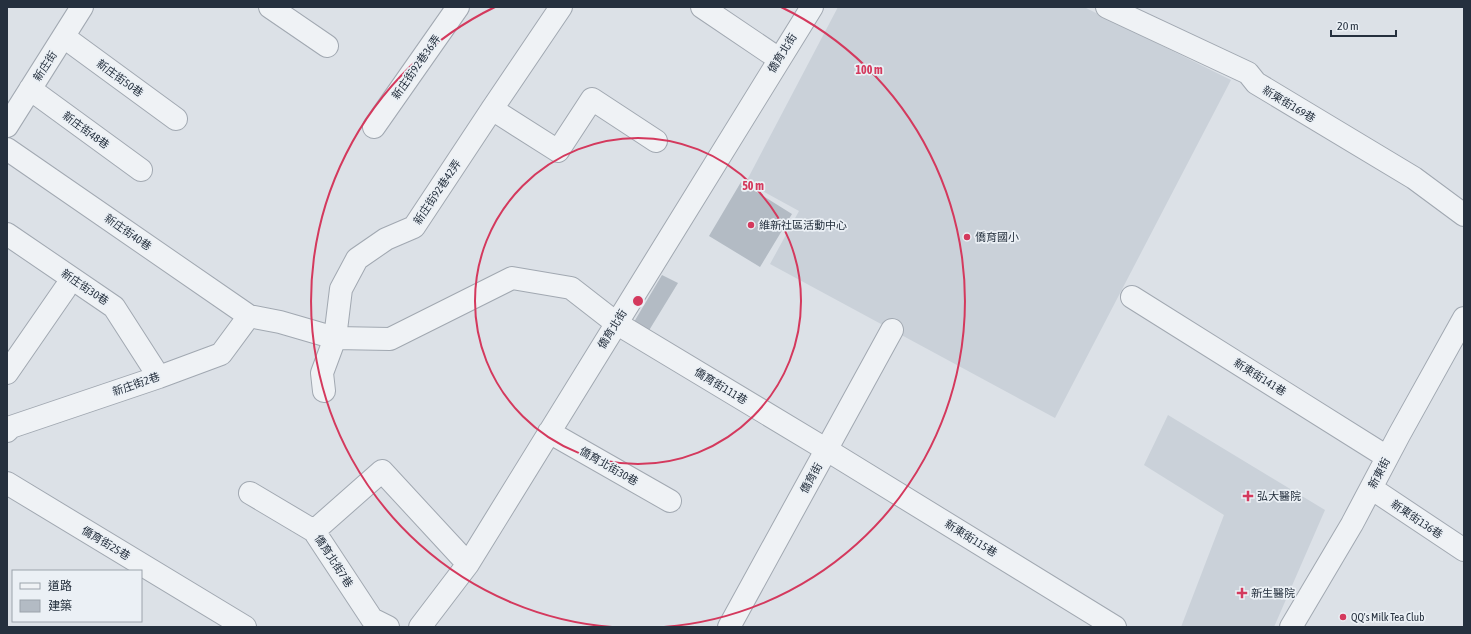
<svg xmlns="http://www.w3.org/2000/svg" width="1471" height="634" viewBox="0 0 1471 634" font-family="'Asap Condensed','Noto Sans TC',sans-serif">
<style>
.built{fill:#cad1d9}
.building{fill:#b3bbc4}
.lines{fill:none;stroke-linecap:round;stroke-linejoin:round}
.minor-casing{stroke:#a1a8b1;stroke-width:24}
.minor{stroke:#eff2f5;stroke-width:22}
.ring{fill:none;stroke:#d4395d;stroke-width:2}
.poi-dot{fill:#d4395d;stroke:#ebf0f5;stroke-width:1.5}
.labels{text-anchor:middle;stroke-width:3.5;stroke-linejoin:round;paint-order:stroke}
.street-label{font-size:11px;fill:#25303e;stroke:#ebf0f5}
.poi-label{font-size:11px;fill:#25303e;stroke:#ebf0f5;text-anchor:start}
.centre{fill:#d4395d;stroke:#ebf0f5;stroke-width:2}
.ring-label{font-size:12px;text-anchor:middle;font-weight:bold;fill:#d4395d;stroke:#ebf0f5;stroke-width:3.5;stroke-linejoin:round;paint-order:stroke}
</style>
<rect width="100%" height="100%" fill="#dce1e7"/>
<path class="built" d="M838,7H1084L1231,80L1055,418L770,264L799,211L746,182Z
M1168,415L1325,510L1274,627H1181L1224,515L1144,465Z"/>
<path class="building" d="M741,182L792,214L760,267L709,236Z
M662,275L678,283L645,337L631,327Z"/>
<g class="lines">
<g class="minor-casing">
<path id="minor" d="M270,7L327,46
M702,7L779,59
M1107,7L1248,73L1256,83L1414,178L1464,215
M64,37L176,119
M30,89L141,170
M492,109L558,151L592,99L656,141
M7,126L82,7
M374,127L458,7
M7,149L249,316L280,322L335,338L390,339L512,278L571,288L616,323L827,450L1115,627
M7,234L114,307L159,377
M1132,297L1387,457
M7,373L65,289
M324,391L322,373L335,338L341,289L357,259L386,239L414,227L492,109L561,7
M7,431L11,427L159,377L221,354L249,316
M549,432L670,501
M7,483L245,627
M1371,488L1464,550
M250,493L314,531L372,619L388,627
M314,531L382,471L468,564
M420,627L468,564L812,7
M729,627L892,330
M1291,627L1352,524L1399,435L1464,318"/>
</g>
<use href="#minor" class="minor"/>
</g>
<g class="ring">
<circle cx="638" cy="301" r="163"/>
<path d="M612 627A327 327 0 0 1 495 7M781 7A327 327 0 0 1 664 627"/>
</g>
<g class="poi-dot">
<circle cx="751" cy="225" r="4"/>
<circle cx="967" cy="237" r="4"/>
<path d="M1246 490h4v4h4v4h-4v4h-4v-4h-4v-4h4z"/>
<path d="M1240 587h4v4h4v4h-4v4h-4v-4h-4v-4h4z"/>
<circle cx="1343" cy="617" r="4"/>
</g>
<g class="labels">
<g class="street-label">
<text transform="translate(782 53) rotate(-58)" y="4">僑育北街</text>
<text transform="translate(45 66) rotate(-57)" y="4">新庄街</text>
<text transform="translate(416 67) rotate(-55)" y="4">新庄街92巷36弄</text>
<text transform="translate(120 78) rotate(36)" y="4">新庄街50巷</text>
<text transform="translate(1289 104) rotate(31)" y="4">新東街169巷</text>
<text transform="translate(86 130) rotate(36)" y="4">新庄街48巷</text>
<text transform="translate(437 192) rotate(-56)" y="4">新庄街92巷42弄</text>
<text transform="translate(128 232) rotate(35)" y="4">新庄街40巷</text>
<text transform="translate(85 287) rotate(34)" y="4">新庄街30巷</text>
<text transform="translate(612 329) rotate(-58)" y="4">僑育北街</text>
<text transform="translate(1260 377) rotate(32)" y="4">新東街141巷</text>
<text transform="translate(136 384) rotate(-19)" y="4">新庄街2巷</text>
<text transform="translate(721 386) rotate(31)" y="4">僑育街111巷</text>
<text transform="translate(609 466) rotate(30)" y="4">僑育北街30巷</text>
<text transform="translate(1379 473) rotate(-62)" y="4">新東街</text>
<text transform="translate(811 478) rotate(-61)" y="4">僑育街</text>
<text transform="translate(1417 519) rotate(34)" y="4">新東街136巷</text>
<text transform="translate(971 538) rotate(32)" y="4">新東街115巷</text>
<text transform="translate(106 543) rotate(31)" y="4">僑育街25巷</text>
<text transform="translate(334 561) rotate(57)" y="4">僑育北街7巷</text>
</g>
<g class="poi-label">
<text x="759" y="229">維新社區活動中心</text>
<text x="975" y="241">僑育國小</text>
<text x="1257" y="500">弘大醫院</text>
<text x="1251" y="597">新生醫院</text>
<text x="1351" y="621">QQ's Milk Tea Club</text>
</g>
</g>
<circle cx="638" cy="301" r="6" class="centre"/>
<g class="ring-label">
<text x="869" y="74">100 m</text>
<text x="753" y="190">50 m</text>
</g>
<rect width="1471" height="634" fill="none" stroke="#25303e" stroke-width="16"/>
<rect x="12" y="570" width="130" height="52" fill="#ebf0f5" stroke="#9ca3ac"/>
<rect x="20" y="583" width="20" height="6" fill="#eff2f5" stroke="#9ca3ac"/>
<text x="48" y="590" font-size="12" fill="#25303e">道路</text>
<rect x="20" y="600" width="20" height="12" fill="#b3bbc4" stroke="#9ca3ac"/>
<text x="48" y="610" font-size="12" fill="#25303e">建築</text>
<path d="M1331 30v6h65v-6" fill="none" stroke="#25303e" stroke-width="2"/>
<text x="1337" y="30" font-size="12" fill="#25303e" stroke="#ebf0f5" stroke-width="3" paint-order="stroke">20 m</text>
</svg>
